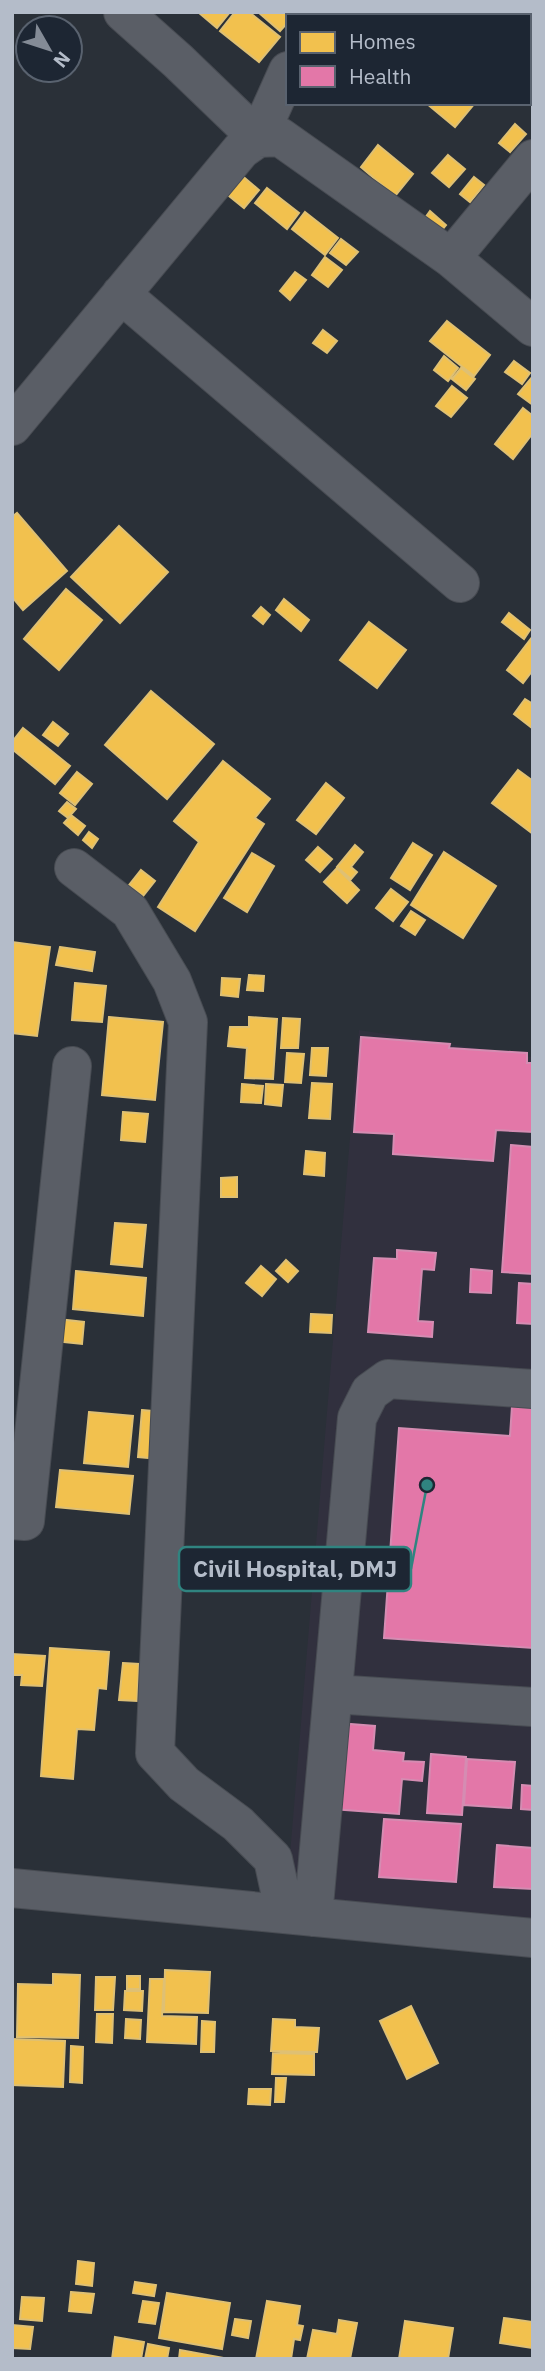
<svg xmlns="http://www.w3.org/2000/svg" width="545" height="2371" viewBox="0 0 545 2371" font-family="'IBM Plex Sans',sans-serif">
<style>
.medical{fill:#31303e}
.homes{fill:#f2c14e;stroke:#dfc073;stroke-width:2}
.health{fill:#e377a8;stroke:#d58cb2;stroke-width:2}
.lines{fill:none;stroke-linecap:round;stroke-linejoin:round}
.street-casing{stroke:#484c53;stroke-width:40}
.street{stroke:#5a5e66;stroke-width:38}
.leader{fill:none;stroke:#308480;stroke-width:2.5}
.callout-dot{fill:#308480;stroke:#1d2633;stroke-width:2.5}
.callout{fill:#1d2633;stroke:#308480;stroke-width:2.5}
.callout-label{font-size:23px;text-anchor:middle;font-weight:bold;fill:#b4bcc9}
</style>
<rect width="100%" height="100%" fill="#2a3038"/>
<path class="medical" d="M359,1030L533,1057V1938L285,1914Z"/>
<path class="homes" d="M198,12H230L217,28Z
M235,12H249L280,37L259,62L220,31Z
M258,12H296L293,16H288V22L280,31Z
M500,12H533V28L529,33V16H497Z
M426,103H475L455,127Z
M515,124L526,134L510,152L499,143Z
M378,145L413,174L395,196L361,167Z
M448,155L465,169L449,187L432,173Z
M233,168L259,190L244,208L218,187Z
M474,177L484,185L470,202L460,194Z
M267,188L299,213L287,229L255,203Z
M430,211L446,225L437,236L425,218Z
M305,212L338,238L325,255L292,229Z
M341,239L358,252L346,265L330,253Z
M325,257L342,270L328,287L312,275Z
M295,272L306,280L290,300L280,291Z
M447,321L490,355L474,376L430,341Z
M323,330L337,341L327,353L313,343Z
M444,356L458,368L448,381L434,370Z
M514,361L530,373L522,384L505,372Z
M461,368L475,379L466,390L452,379Z
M533,376V405L518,394Z
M452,386L467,398L451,417L436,406Z
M523,408L533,416V433L513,459L495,444Z
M17,513L67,571L23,610L12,597V517Z
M119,526L168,572L120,623L71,577Z
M66,589L102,620L59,670L24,639Z
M284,599L309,620L301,631L276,610Z
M261,607L270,615L263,624L253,616Z
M509,613L530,630L524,639L502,622Z
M369,622L406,650L377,688L340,660Z
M533,636V670L523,683L507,670Z
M151,691L214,744L167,799L105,745Z
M525,699L533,704L532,728L514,714Z
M53,722L68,734L58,746L43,735Z
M23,728L70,766L55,784L12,749V742Z
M223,761L270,799L255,818L264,824L195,931L158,907L199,842L174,821Z
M518,770L533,781V834L492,803Z
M77,772L92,784L75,805L60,793Z
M326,783L344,798L316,834L297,820Z
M67,802L76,809L68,818L59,811Z
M71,815L85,826L78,835L64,823Z
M89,832L98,839L92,848L83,840Z
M413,843L432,855L410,890L391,878Z
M355,845L363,852L351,867L357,872L351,879L337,867Z
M318,847L332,859L320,872L306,860Z
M444,852L496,886L463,938L411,905Z
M252,853L274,866L247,912L224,898Z
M337,868L359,890L347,903L324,882Z
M141,870L155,881L143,896L129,885Z
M391,889L408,902L393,921L376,908Z
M411,911L425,920L415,935L401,926Z
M12,942L50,947L37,1036L12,1033Z
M60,947L95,952L92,971L56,965Z
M249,975L264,976L263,991L247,990Z
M222,978L240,979L238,997L221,995Z
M75,983L106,986L102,1022L72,1020Z
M109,1017L163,1022L155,1100L102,1095Z
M249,1017L277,1019L273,1079L245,1078L247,1048L228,1046L230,1027H249Z
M283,1018L300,1019L298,1048H281Z
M312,1048H328L326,1076L310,1075Z
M287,1053L304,1054L301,1083L285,1082Z
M312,1083L332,1084L330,1119L309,1118Z
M242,1084L263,1086L261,1103L241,1102Z
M266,1084L283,1085L281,1106L265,1104Z
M123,1112L148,1114L145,1142L121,1140Z
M306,1151L325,1153L324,1176L304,1174Z
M237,1177V1197H221V1178Z
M115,1223L146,1225L142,1267L111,1264Z
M286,1260L298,1271L288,1282L276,1271Z
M261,1266L276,1279L262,1296L246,1283Z
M76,1271L146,1278L143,1316L73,1309Z
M311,1314L332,1315L331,1333L310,1332Z
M58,1319L84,1322L82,1344L55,1341Z
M142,1410L164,1412L159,1459L138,1457Z
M89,1412L133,1416L128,1467L84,1463Z
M60,1470L133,1476L129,1514L56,1507Z
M50,1648L109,1652L106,1689L98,1688L94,1730L77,1729L73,1779L41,1776Z
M12,1654L45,1656L42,1686L21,1685L22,1675H12Z
M123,1663L139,1664L137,1701L119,1700Z
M165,1970L210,1972L208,2013L164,2012Z
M53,1974L80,1975L78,2038L17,2037L18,1984L53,1985Z
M127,1976H140V1989H127Z
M96,1977H115L113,2010H95Z
M150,1979H164L162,2016L197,2017L196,2044L147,2042Z
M125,1991H143L142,2011L124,2010Z
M411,2006L438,2063L407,2079L380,2021Z
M97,2014H113L112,2043L96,2042Z
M126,2019L141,2020L140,2039L125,2038Z
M273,2019L295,2020V2027L319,2028L317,2052L271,2051Z
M202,2021L215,2022L214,2052H201Z
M12,2039L65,2041L63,2087L12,2085Z
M71,2046L83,2047L82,2083L70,2082Z
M273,2053L314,2054V2075L272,2074Z
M276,2078H286L284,2102H275Z
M249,2089H271L270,2105L248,2104Z
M78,2261L94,2263L92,2286L76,2284Z
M135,2282L156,2285L154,2296L133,2293Z
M71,2292L94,2294L91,2313L69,2311Z
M167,2293L230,2303L222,2349L159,2338Z
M22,2297L44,2298L42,2321L20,2319Z
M143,2301L159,2303L155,2324L139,2322Z
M267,2301L300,2306L297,2325L303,2326L300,2340L294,2339L291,2359H256Z
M504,2318L533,2322V2348L500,2343Z
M235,2319L251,2321L248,2338L232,2335Z
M339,2320L357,2323L350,2359H307L313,2330L337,2334Z
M405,2321L453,2328L448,2359H399Z
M12,2325L33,2327L30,2349L12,2348Z
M115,2337L144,2342L141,2359H112Z
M148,2344L169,2348L167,2359H145Z
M180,2350L229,2359H179Z"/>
<path class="health" d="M361,1037L450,1044L449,1048L527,1053V1063H533V1132L496,1130L493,1161L393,1154L394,1134L354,1132Z
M511,1145L533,1147V1274L502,1272Z
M397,1250L436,1253L434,1270L422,1269L418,1321L433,1322L432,1337L368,1332L374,1258L397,1259Z
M471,1269L492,1271L491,1293L470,1292Z
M519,1283L533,1284V1324L517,1323Z
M512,1406L533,1408V1648L384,1638L399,1428L510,1436Z
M338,1723L375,1726L373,1750L404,1753L403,1761L424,1762L422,1781L402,1779L399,1814L332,1809Z
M431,1754L466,1757L462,1815L427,1813Z
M467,1759L515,1762L511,1808L464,1805Z
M522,1785L533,1786V1810L521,1809Z
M384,1819L461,1824L456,1882L379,1877Z
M497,1845L533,1848V1889L494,1887Z"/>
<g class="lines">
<g class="street-casing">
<path id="street" d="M123,12L178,61L258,138L288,71
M325,16L328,12
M451,258L533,159
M121,294L460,583
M12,426L241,150L258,138L280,137L451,258L533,327
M74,868L130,911L172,981L188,1022L155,1753L184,1784L238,1824L273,1859L285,1914
M12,1520L25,1521L72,1066
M333,1694L533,1707
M12,1888L533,1938
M313,1917L357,1418L370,1392L388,1379L533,1389"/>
</g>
<use href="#street" class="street"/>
</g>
<path class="leader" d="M427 1485L411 1569"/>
<circle class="callout-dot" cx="427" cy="1485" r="7"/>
<rect class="callout" x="179" y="1547" width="232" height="44" rx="7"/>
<g class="callout-label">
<text x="295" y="1577">Civil Hospital, DMJ</text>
</g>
<rect width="545" height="2371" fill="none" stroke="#b4bcc9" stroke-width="28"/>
<rect x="286" y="14" width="245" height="91" fill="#1d2633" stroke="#59626f" stroke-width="2"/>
<rect x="300" y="32" width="35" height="21" fill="#f2c14e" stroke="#59626f" stroke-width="2"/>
<text x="349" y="49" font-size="21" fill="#b4bcc9">Homes</text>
<rect x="300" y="66" width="35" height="21" fill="#e377a8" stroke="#59626f" stroke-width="2"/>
<text x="349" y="84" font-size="21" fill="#b4bcc9">Health</text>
<g transform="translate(49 49) rotate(129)"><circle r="33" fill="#1d2633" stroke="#59626f" stroke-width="2"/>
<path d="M0-5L12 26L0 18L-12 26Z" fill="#848b96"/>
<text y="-10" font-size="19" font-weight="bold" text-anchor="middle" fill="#b4bcc9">N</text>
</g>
</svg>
